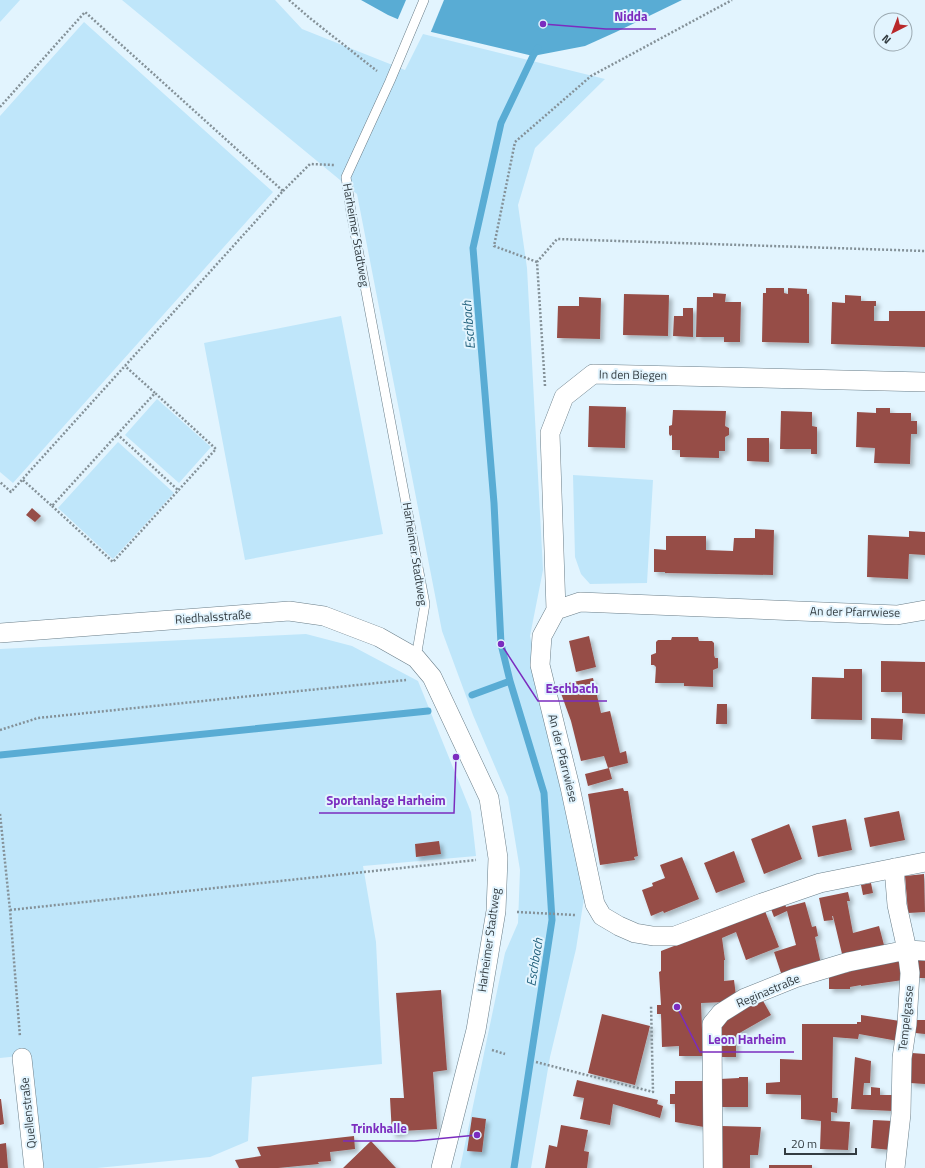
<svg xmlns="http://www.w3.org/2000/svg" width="925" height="1168" viewBox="0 0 925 1168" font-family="'Titillium Web',sans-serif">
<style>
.green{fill:#bfe6fa}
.water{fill:#59acd4}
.pier{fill:#e2f4fe}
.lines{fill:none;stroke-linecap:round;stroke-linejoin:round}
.stream{stroke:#59acd4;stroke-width:7}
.building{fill:#964d47;filter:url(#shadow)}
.lane-casing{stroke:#6a7e89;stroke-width:10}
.street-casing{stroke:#6a7e89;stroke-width:20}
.path{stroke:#849198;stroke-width:2.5;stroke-dasharray:2 2;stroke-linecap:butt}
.lane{stroke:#fff;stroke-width:9}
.street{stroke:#fff;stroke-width:19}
.labels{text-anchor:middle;stroke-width:4;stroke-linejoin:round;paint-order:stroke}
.street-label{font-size:12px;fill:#333c41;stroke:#e2f4fe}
.water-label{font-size:13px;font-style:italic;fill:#205f7b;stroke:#e2f4fe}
.leader{fill:none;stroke:#7b2cbf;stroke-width:1.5}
.callout-dot{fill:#7b2cbf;stroke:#e2f4fe;stroke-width:1.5}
.callout-label{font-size:13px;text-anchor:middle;font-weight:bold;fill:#7b2cbf;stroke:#e2f4fe;stroke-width:4;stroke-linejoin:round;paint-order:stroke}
</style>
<defs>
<filter id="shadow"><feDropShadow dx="3.5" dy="3.5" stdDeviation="2" flood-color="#0004"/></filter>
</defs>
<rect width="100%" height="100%" fill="#e2f4fe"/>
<path class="green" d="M0,0H20L0,22Z
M122,0H275L302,29L405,70L423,34L605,79L535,148L518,205L527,268L543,570L530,636L585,892L576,949L550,1057L531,1168H460L505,953L518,923L520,870L508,797L473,715L442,631L357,194Z
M84,22L273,192L13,483L0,472V116Z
M341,316L383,534L245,560L204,343Z
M157,399L211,447L179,483L125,435Z
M118,442L174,493L113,559L58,508Z
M573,475L653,480L647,583L590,584L581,574L575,557Z
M306,634L352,646L418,681L471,812L476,856L363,866L376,942L382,1064L252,1077L248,1141L210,1157L97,1168H40L29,1055L0,1058V649Z"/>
<path class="water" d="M361,0H682L616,32L585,46L533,56L423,30L388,15Z"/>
<path class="pier" d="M406,0H444L430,34L422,32L397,21Z"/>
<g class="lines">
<path class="stream" d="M472,695L510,681
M0,755L428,711
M514,1168L552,920L544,793L510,681L501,644L494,503L473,248L501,123L533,56L538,48"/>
</g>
<path class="building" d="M766,288H784V293L788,294V288L807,289V294H809V343L762,342L763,293H766Z
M713,293L726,294L725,302H741L740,342H724V337H696L697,297H713Z
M624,294L669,295L668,336L623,335Z
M845,295L861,296V301H876V306H874V321H889V311H925V347L831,344L832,302L845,303Z
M579,297L601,298L600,339L557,338L558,306H579Z
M683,308H693V337L673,336L674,316H683Z
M589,406L626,407L625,448L588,447Z
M876,408H890V413H911V421H917V434H911L910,464L874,463L875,448L856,447L857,412L876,413Z
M673,410L726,411L725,426L729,428V435L725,437V451H719V458L680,457V450H672V435L670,436L669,434V426L672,425Z
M781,411L812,412V426L817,427V454H811V449H780Z
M747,438H769V462L747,461Z
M32,508L41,516L35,522L26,515Z
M755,529L774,530L773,575L665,573V572H654V549L666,550V536H706V550L733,551L734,538H755Z
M909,531L925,532V555L909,554L908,579L867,577L868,535L909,537Z
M589,636L596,667L576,672L569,641Z
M672,637H698L699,641H712L714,643V655L715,658H718V668L713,670V687L684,686V683H655L656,667L654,665H651V655L656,653V642L658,640H671Z
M881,661L925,662V714L902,713V692H881Z
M844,669H862V720L811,719L812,677L844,678Z
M593,678L601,713L610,711L620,753L626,751L628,763L608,768L604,756L581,761L571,721L558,685Z
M717,704H727V724H716Z
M871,718L903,719L902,740L871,739Z
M609,768L612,779L588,786L585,774Z
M623,788L624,791H628L638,856L634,857L635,860L600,865L588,794Z
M899,811L905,840L870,847L864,818Z
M846,819L852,850L818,857L812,826Z
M789,824L802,859L764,874L751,839Z
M439,841L441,854L416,857L415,844Z
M734,851L745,882L716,893L704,863Z
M682,857L699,899L664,913L663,911L651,916L642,890L653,886L652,883L665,878L660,865Z
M924,874L925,912L908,913L905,876Z
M871,883L873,893L863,895L861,885Z
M848,892L850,901H847L853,933L879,926L885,949L843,958L833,916H832L833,920L824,921L819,898Z
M805,902L812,927L816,926L818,936L815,937L821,964L782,976L774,952L796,945L787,911L774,917L771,909L785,904L786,907Z
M765,911L779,947L746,960L736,932L722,938L725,960H724V981L734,980L736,996L725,1002L701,1003L703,1056H679V1046L662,1047L661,1014H657V1005H661L659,972L661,971V951Z
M901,960L903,980L861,986V985L850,987V989H829V975L849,972L859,967Z
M917,960H925V978H917Z
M441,990L447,1070L433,1072L437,1129L402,1131L403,1133L392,1134L390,1098H404L396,993Z
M762,999L771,1015L736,1035V1057H720V1027L727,1019Z
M602,1014L650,1026L635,1085L588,1073Z
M861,1015L900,1021L898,1041L859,1034L858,1039L833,1037L832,1098H838L837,1113L831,1112V1121L850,1122L848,1150L820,1149L821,1121L801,1119V1095L766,1094V1083L780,1082V1059L802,1060V1024H857V1022H861Z
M916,1020H925V1034L915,1033Z
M912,1053L925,1054V1084L910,1083Z
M855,1057L871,1061L870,1083H864L863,1095H871V1087L880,1088V1095H894L893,1111L851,1109Z
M739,1077H748V1107H720V1079L739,1078Z
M577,1080L658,1100L657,1104L663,1106L660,1118L613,1104L610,1125L580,1119L584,1098L573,1096Z
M675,1081H703L704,1127L675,1122V1104H670V1094H675Z
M0,1099H1L4,1124L0,1125Z
M472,1117L486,1119L482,1152L467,1151Z
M873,1120L893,1121L891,1150L871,1148Z
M561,1125L588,1130L584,1151L589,1152L587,1168H545L549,1145L557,1147Z
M721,1126L761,1127L758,1155H750V1168H721Z
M354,1136L355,1149L330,1152L331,1161L318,1162L319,1164L278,1168H239L235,1160L261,1156L257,1147Z
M371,1141L396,1168H343Z
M6,1143L8,1168H0V1144Z
M769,1165H812V1168H769Z"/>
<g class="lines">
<g class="lane-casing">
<path id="lane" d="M416,658L425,604L351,212L346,177L390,81L424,0"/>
</g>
<g class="street-casing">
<path id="street" d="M556,610L550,433L564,397L593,374L925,382
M925,610L897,615L580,602L556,610L542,636L540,665L570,787L595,904L602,916L619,926L635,933L653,936H675L762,903L820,883L925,862
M0,633L289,611L324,616L379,637L416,658L432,677L489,798L498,858L496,911L476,1030L441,1168
M894,868L897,905L907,950L910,973L907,1024L902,1058L901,1114L895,1168
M22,1058L34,1168
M713,1168L712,1024L721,1013L745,998L795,978L848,962L907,950L925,951"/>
</g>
<path class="path" d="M289,0L311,19L377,71
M0,107L85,12L283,191L11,492L0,482
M283,191L310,164L334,165
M537,262L494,246L515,142L591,76L732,0
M545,386L537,262L557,239L925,251
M117,434L179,491
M23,480L52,506L155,393L125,366
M52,506L113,562L216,449L155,393
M0,730L38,718L406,680
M0,814L10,910L20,1037
M10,910L476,860
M517,912L575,915
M492,1050L505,1054
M536,1062L653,1092L651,1005"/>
<use href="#lane" class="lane"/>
<use href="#street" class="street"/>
</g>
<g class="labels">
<g class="street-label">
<text transform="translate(356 235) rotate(80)" y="4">Harheimer Stadtweg</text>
<text transform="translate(633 375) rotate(1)" y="4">In den Biegen</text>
<text transform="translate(415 554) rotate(81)" y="4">Harheimer Stadtweg</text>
<text transform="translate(855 612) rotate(1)" y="4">An der Pfarrwiese</text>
<text transform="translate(213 617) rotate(-4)" y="4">Riedhalsstraße</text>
<text transform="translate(563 758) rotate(76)" y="4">An der Pfarrwiese</text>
<text transform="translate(489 940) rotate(-82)" y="4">Harheimer Stadtweg</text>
<text transform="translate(768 991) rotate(-23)" y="4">Reginastraße</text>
<text transform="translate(906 1018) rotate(-84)" y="4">Tempelgasse</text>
<text transform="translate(28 1113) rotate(-96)" y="4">Quellenstraße</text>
</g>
<g class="water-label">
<text transform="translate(468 325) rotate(-95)" y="5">Eschbach</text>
<text transform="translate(534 962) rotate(-81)" y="5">Eschbach</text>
</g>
</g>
<path class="leader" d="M543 24L606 29H656M501 644L538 701H607M456 757L454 813H319M677 1007L700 1052H794M477 1135L415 1141H343"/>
<g class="callout-dot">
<circle cx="543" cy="24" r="4"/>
<circle cx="501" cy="644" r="4"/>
<circle cx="456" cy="757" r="4"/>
<circle cx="677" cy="1007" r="4"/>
<circle cx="477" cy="1135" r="4"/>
</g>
<g class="callout-label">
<text x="631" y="21">Nidda</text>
<text x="572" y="693">Eschbach</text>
<text x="386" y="805">Sportanlage Harheim</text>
<text x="747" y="1044">Leon Harheim</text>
<text x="379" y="1133">Trinkhalle</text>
</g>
<g transform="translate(893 32) rotate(222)"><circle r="19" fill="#e2f4fe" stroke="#9caab2"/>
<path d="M0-3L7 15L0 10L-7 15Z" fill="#b8282a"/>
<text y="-6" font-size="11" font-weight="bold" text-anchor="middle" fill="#333c41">N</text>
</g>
<path d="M785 1148v6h71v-6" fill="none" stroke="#333c41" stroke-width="2"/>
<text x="791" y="1148" font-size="12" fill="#333c41" stroke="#e2f4fe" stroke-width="3" paint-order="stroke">20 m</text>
</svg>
